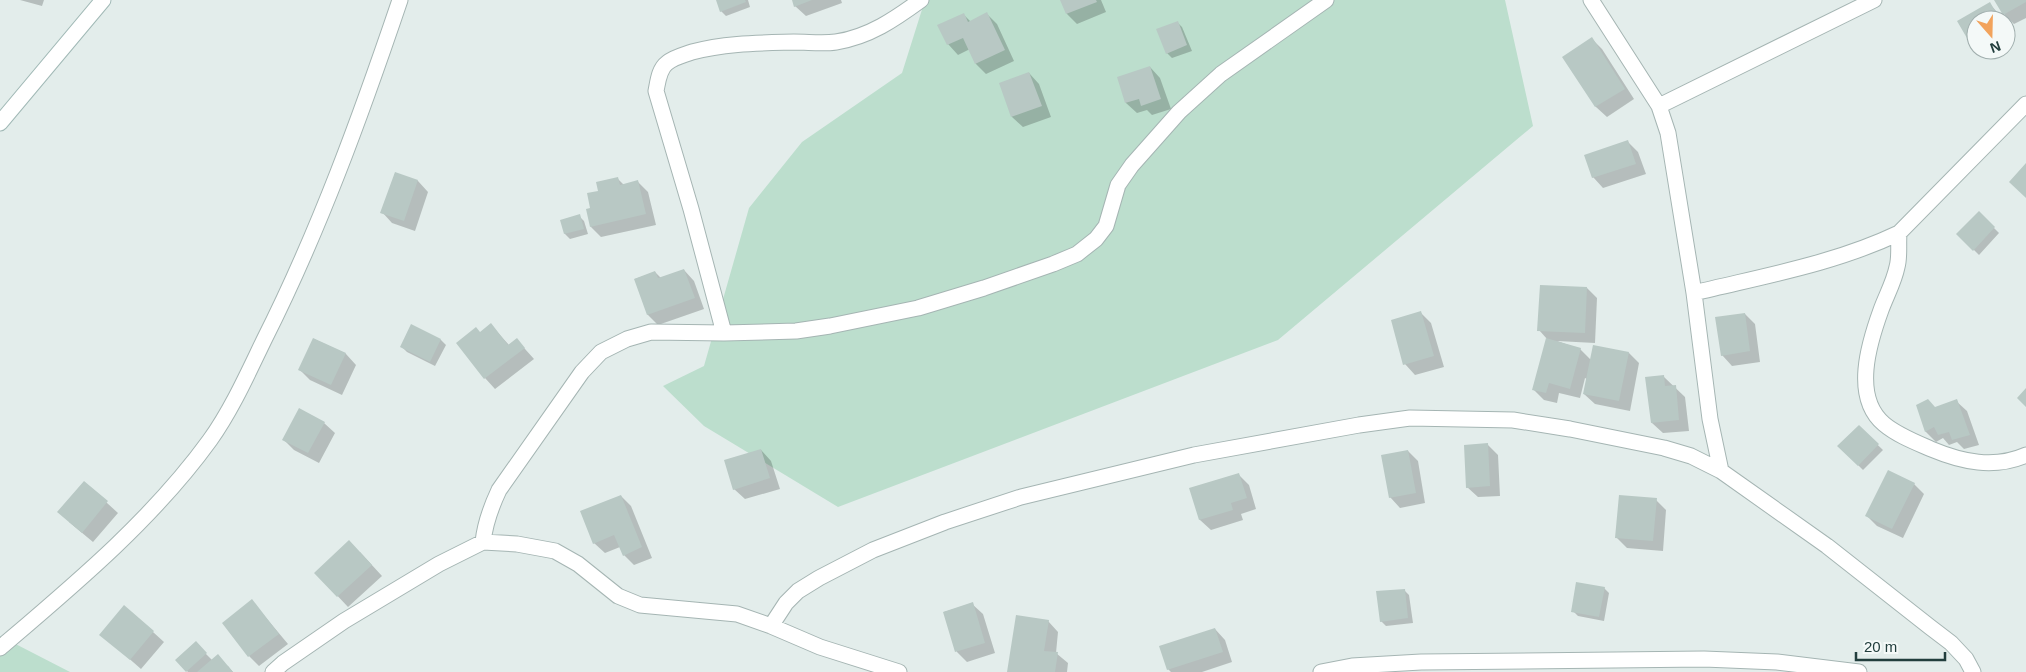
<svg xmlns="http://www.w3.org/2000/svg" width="2026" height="672" viewBox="0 0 2026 672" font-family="Helvetica,sans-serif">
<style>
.green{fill:#bcdecd}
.shadow{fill:#0003}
.building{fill:#b8c8c4}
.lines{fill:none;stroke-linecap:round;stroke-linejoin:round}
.street-casing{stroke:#a5b5b3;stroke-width:17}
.secondary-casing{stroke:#a1b9b6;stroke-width:17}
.street{stroke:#fff;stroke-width:15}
.secondary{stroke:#fff;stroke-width:15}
</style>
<rect width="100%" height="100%" fill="#e3edeb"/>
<path class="green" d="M925,0H1505L1533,126L1278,340L838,507L704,426L663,386L704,366L749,208L802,142L902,73Z
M0,636L70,672H0Z"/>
<path class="shadow" d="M20,0H44L42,6Z
M717,0H748L750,7L726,16L721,11Z
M793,0H841L842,3L806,16L795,6Z
M1062,0H1101L1106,12L1077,24L1067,14Z
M1996,0H2026V18L2014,24L2004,14Z
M1990,4L2004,20H1976V49L1959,22Z
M963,14L971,22L987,14L997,24L1014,61L986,74L976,64L970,49L958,55L948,44Z
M1177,22L1182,27L1192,51L1172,58L1167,53Z
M2006,24L2013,37L2006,42Z
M1592,39L1602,49L1634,99L1607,117L1596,107L1564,57Z
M1977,50H1991L1982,55Z
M1150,67L1160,78L1171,109L1152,115L1147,110L1137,113L1126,103L1118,78Z
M1029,73L1039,84L1051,117L1023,127L1012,117L1001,84Z
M1628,142L1638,152L1646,174L1603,188L1593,177Z
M395,174L418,181L428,192L415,231L392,223L382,212Z
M618,179L624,185L638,182L648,192L656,225L601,237L591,227L592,209L599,192Z
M1979,213L1999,233L1979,255L1958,234Z
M579,216L584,221L588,234L570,239L565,234L562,221Z
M684,270L694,281L704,309L658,325L648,315L635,279L655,272L661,278Z
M1587,288L1597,298L1595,343L1557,341L1580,349L1591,360L1629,353L1639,363L1630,411L1595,404L1584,394L1587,379L1585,378L1580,398L1559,393L1557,403L1544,400L1533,389L1547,339L1539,330Z
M1421,313L1431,323L1444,367L1415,375L1405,364Z
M1745,314L1755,324L1760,362L1732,366L1722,355Z
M491,325L509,345L517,340L534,359L495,389L485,378Z
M412,326L441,340L446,345L435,366L407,352L402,347Z
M314,339L346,354L356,365L342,395L310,380L300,370Z
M1664,377L1685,397L1689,431L1663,433L1652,423Z
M1956,401L1967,411L1979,445L1964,449L1957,442L1949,445L1943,438L1936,442L1926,432L1917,405L1936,408Z
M324,423L335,433L319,463L294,450L284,440Z
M1859,427L1883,450L1863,470L1839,446Z
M1487,444L1498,455L1500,496L1478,497L1467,487Z
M761,450L771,461L780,489L745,499L734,489Z
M1408,451L1418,461L1425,503L1400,508L1390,497Z
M1238,474L1249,485L1256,509L1241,514L1243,520L1211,530L1200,520L1190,489Z
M84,482L118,513L93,542L69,522Z
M1914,484L1924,494L1903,538L1877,526L1867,516Z
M621,496L631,506L652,558L634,565L624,555L620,547L605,553L594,543Z
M1656,500L1666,510L1663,551L1627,548L1616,537Z
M360,552L382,576L348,607L316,573Z
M1604,588L1609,593L1604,621L1578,616L1573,611Z
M1404,590L1409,595L1413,623L1386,626L1381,621Z
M252,601L288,644L259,666L249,656Z
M972,604L983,614L995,653L967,662L957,652L944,612Z
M1048,621L1058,632L1056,653L1068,663L1067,672H1008Z
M1215,629L1225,640L1232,662L1202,672H1171L1168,669Z
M153,632L164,642L141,669L101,634Z
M195,643L213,661L228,666L233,672H188L176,660Z"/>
<path class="building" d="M716,0H745L746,2L720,12Z
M792,0H812L794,7Z
M1060,0H1096L1097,2L1066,14Z
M1994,0H2026V2L2003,15Z
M1990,2L2000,20H1976V43L1971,45L1957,21Z
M987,12L1005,50L975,64L963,38L947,45L937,25L964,13L968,22Z
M1178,21L1187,45L1166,54L1156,29Z
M1592,37L1625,89L1595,107L1562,57Z
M1150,66L1161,99L1141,106L1139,99L1125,103L1117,77Z
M1029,72L1042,106L1011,117L999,83Z
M1628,140L1636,164L1592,178L1584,155Z
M2026,163V198L2009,182Z
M395,172L418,180L404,221L380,213Z
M618,177L620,185L638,180L646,214L590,227L586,209L590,208L587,193L598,191L596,182Z
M1979,211L1995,227L1973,251L1956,234Z
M580,214L584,229L564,234L560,220Z
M684,269L695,298L647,315L634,279L655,271L658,278Z
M1540,285L1587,287L1585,333L1537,331Z
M1421,311L1434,356L1403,365L1391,320Z
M1745,313L1750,351L1721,356L1715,317Z
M491,323L508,345L517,338L525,348L484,379L456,343L476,327L480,332Z
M411,324L441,339L430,362L400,347Z
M313,338L346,353L331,385L298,370Z
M1546,338L1581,348L1570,389L1549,383L1546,393L1532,390Z
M1593,345L1629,352L1619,401L1583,394Z
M1664,375L1665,386L1676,385L1679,420L1651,423L1645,377Z
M2026,388V407L2017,398Z
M1928,399L1935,407L1957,399L1970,435L1952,440L1949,432L1938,435L1934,427L1925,432L1916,405Z
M299,408L325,422L308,453L282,440Z
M1859,425L1879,444L1858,466L1837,446Z
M1488,443L1490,486L1466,488L1464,445Z
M761,449L770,478L733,490L724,460Z
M1408,450L1416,493L1389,498L1381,455Z
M1888,470L1915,483L1892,529L1865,516Z
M1239,473L1247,498L1231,503L1233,510L1199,520L1189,488Z
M84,481L108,501L82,533L57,512Z
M621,495L642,547L623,556L614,535L593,544L580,511Z
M1619,495L1657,498L1653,541L1615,538Z
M349,540L372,565L337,597L314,573Z
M1576,582L1605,587L1599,617L1571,612Z
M1405,589L1408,618L1380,622L1376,591Z
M252,599L279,634L248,657L222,623Z
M973,602L985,643L955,652L943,612Z
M124,605L154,631L130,660L99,635Z
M1016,615L1049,620L1044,651L1058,652L1055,672H1007Z
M1215,628L1223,652L1167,670L1159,646Z
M196,641L207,653L186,672L175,660Z
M218,654L233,672H197Z"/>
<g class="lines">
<g class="street-casing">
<path id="street" d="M1591,0L1659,106L1668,133L1694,293L1710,419L1721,471
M2026,104L1899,233C1898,244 1900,257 1897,267C1894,282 1886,296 1881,310C1869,343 1852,397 1884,424C1897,435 1915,442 1931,449C1962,462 1994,469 2026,455
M1659,106L1874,0
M1694,293C1763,276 1834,264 1899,233
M724,333L691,209L656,91C658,81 659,69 667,63C674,57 684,55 692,52C725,43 760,43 794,42C809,42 822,44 836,42C869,37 895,19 921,0
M483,542C485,523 491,507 499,490L582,372L601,352L627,339L651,332L724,333L796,331L830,326L918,308L984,288L1053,264L1077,254L1096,239L1106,226L1118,185L1132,165L1179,112L1221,74L1326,0
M771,626L786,603L798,591L819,578L873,550L945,522L1021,497L1194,455L1359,425L1410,418L1513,420L1570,429L1664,448L1691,456L1721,471L1827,546L1930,627L1951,643L1966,659L1973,672
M0,648C74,585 153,519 210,440C232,409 248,373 264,340C319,231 361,115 400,0
M273,672L283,663L344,621L439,564L483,542L517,544L555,551L578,564L618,596L640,605L737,614L771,626L820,647L899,672
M1321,672L1352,666L1421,662L1704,659L1777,662L1859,672"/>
</g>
<g class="secondary-casing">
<path id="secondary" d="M0,123L103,0"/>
</g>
<use href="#street" class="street"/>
<use href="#secondary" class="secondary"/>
</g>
<g transform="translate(1991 35) rotate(160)"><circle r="24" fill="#f4f9f8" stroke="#a0aead"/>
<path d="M0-4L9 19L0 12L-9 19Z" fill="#f2a35c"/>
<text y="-8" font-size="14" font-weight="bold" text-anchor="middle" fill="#223e3d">N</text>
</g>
<path d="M1856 652v8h89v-8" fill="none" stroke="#223e3d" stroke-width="2.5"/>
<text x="1864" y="652" font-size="15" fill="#223e3d" stroke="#f4f9f8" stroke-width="4" paint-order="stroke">20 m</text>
</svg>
